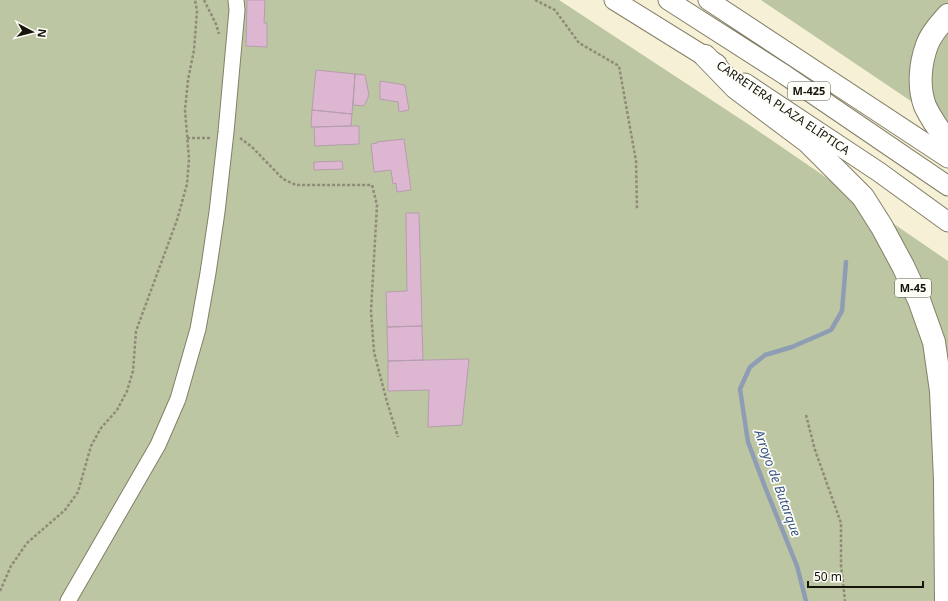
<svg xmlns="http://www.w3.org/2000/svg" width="948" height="601" viewBox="0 0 948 601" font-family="'Noto Sans',sans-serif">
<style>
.green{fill:#bdc6a2}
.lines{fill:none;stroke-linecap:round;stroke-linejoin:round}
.stream{stroke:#8e9db4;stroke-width:4.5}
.building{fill:#ddb7d1;stroke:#b59dad}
.minor-casing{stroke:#847f67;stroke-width:17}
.major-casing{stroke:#847f67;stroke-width:21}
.highway-casing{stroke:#847f67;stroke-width:24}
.path{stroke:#8f8b78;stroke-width:2.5;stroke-dasharray:3 2;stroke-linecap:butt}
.minor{stroke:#fff;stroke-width:15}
.major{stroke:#fff;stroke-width:19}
.highway{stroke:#fff;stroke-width:22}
.labels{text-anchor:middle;stroke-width:3.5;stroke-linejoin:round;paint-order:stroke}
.shield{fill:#fefef8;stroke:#5c5a52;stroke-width:1}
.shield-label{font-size:11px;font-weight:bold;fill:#16140b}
.street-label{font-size:12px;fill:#16140b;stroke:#fefef8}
.water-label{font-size:13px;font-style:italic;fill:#385585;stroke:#fefef8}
</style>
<rect width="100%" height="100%" fill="#f6f1d6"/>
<path class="green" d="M0,0H559L748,124L948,261V601H0Z
M761,0H948V126Z"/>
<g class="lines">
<path class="stream" d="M806,601L797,566L765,487L748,442L740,389L750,367L765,355L792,347L831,330L842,311L846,262"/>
</g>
<path class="building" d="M247,0H265L264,23H267V47L246,46Z
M316,70L355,74L352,114L312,110Z
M355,74L365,75L369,95L364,106L353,105Z
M380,81L405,85L409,110L399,112L398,102L380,99Z
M312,110L352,114L351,126L311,127Z
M351,126H359V144L315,146L314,127Z
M404,139L411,190L397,192L396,183L393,184L391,170L374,172L371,144L377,143V142Z
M342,161L343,169L314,170V162Z
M406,213H419L422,326L387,327L386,292L407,291Z
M422,326L423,360L388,361L387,327Z
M469,359L462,425L428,427L429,390L388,391V361Z"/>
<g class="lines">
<g class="minor-casing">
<path id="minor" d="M68,601L158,445L178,399L198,329L208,273L217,212L226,132L237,10L236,0"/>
</g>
<g class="major-casing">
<path id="major" d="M614,0L717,64
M668,0L785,75L948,186
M708,0L948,158
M745,83L879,172L948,222"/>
</g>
<g class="highway-casing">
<path id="highway" d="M948,15C940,24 931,34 927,45C920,64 918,87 925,106C931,119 939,130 948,142
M705,56L736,88L808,142L863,197L882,227L903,266L919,300L934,342L941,391L945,480L946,601"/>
</g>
<path class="path" d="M204,0L216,24L219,34
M535,0L555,10L579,43L619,66L636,161L637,209
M187,138H210
M240,138L252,147L283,179L296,185H372L377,205L371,311L374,352L387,402L398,437
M806,415L815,450L841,523V565L845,601
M0,591L11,566L27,543L65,510L78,492L91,446L101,428L117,410L127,391L133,371L136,331L177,220L187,184L189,159L185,110L188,80L194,50L197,11L195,0"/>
<use href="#minor" class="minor"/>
<use href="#major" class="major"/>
<use href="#highway" class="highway"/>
</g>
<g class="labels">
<g class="shield">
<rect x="788" y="82" width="42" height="18" rx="3"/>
<rect x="895" y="279" width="36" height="18" rx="3"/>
</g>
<g class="shield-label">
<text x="809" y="95">M-425</text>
<text x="913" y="292">M-45</text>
</g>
<g class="street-label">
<text transform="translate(783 108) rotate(34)" y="4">CARRETERA PLAZA ELÍPTICA</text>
</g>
<g class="water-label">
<text transform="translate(778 483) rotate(70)" y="5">Arroyo de Butarque</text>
</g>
</g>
<g transform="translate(32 32) rotate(97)" stroke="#fefef8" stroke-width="3" paint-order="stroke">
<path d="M0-3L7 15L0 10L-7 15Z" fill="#16140b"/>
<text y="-6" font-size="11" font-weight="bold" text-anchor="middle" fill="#16140b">N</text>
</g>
<path d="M808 581v6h115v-6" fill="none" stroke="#16140b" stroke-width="2"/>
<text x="814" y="581" font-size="12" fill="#16140b" stroke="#fefef8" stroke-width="3" paint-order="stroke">50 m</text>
</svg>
